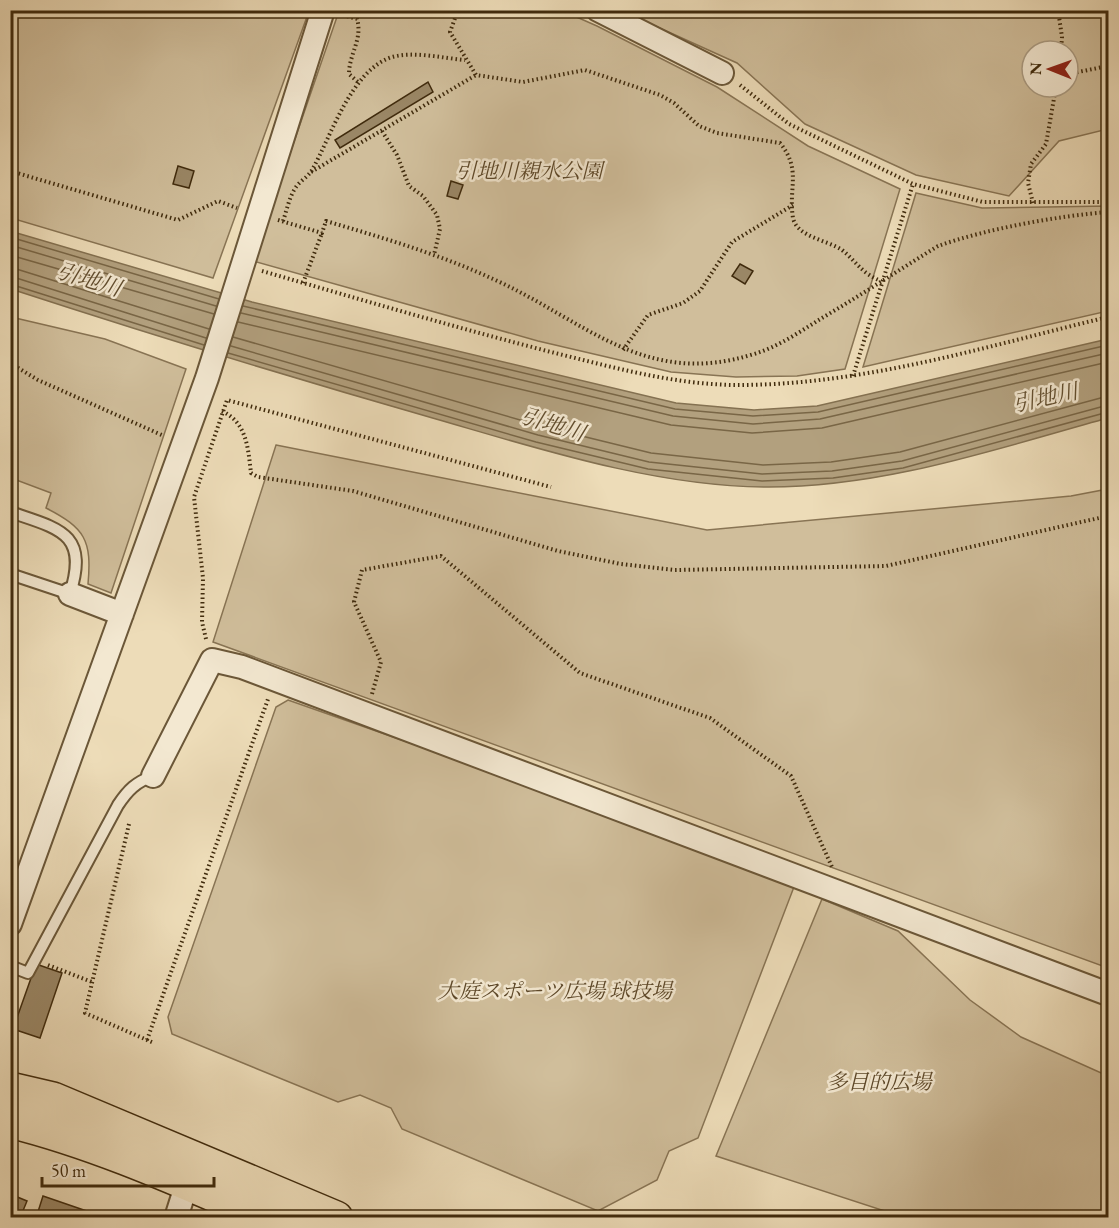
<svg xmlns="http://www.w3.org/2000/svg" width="1119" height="1228" viewBox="0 0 1119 1228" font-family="'EB Garamond','Noto Serif JP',serif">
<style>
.green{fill:#d0be9b;stroke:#887454;stroke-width:1.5;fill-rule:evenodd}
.water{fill:#b2a07e;stroke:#847151;stroke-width:1.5}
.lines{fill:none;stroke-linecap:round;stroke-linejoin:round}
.shore{stroke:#796646;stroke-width:1.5}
.building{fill:#9a8766;stroke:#402b0d;stroke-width:1.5}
.lane-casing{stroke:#6b5738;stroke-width:14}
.street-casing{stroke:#6b5738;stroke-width:26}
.primary-casing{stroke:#402b0d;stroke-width:36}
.path{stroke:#402b0d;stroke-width:4;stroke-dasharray:1.5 3;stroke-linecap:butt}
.lane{stroke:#f3e8d1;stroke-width:10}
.street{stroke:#f3e8d1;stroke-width:22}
.primary{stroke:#eddcb8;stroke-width:33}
.labels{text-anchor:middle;stroke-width:5;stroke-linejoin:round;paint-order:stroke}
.park-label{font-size:21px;font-style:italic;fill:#5d4829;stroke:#f3e8d1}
.water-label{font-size:22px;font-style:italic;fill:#624e2f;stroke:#f3e8d1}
</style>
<rect width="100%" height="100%" fill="#eddcb8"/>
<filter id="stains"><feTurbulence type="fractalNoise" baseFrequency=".00333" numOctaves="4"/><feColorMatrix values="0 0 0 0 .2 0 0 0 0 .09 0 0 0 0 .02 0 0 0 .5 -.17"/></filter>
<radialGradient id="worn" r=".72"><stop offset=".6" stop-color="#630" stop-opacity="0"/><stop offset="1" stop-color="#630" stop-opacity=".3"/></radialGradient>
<path class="green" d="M10,11H309L213,278L11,218Z
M339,11H563L597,26L717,87L808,146L900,189L845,369L797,376L736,377L671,372L538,341L253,261Z
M622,11H1108V129L1059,141L1009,196L916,175L805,124L737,63ZM1032,51H1068V87H1032Z
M916,193L982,208L1108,206V311L863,367Z
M11,317L105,339L186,369L111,593L88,584C92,540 85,528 46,508L51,493L11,478Z
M276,445L707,530L1071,496L1108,489V968L213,642Z
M288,700L797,879L698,1138L669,1151L657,1180L598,1211L402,1129L391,1108L360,1095L338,1102L172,1034L168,1017L276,707Z
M822,899L898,931L970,1000L1021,1037L1108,1076V1217H903L716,1156Z"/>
<path class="water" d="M10,231L252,302L676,403L754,410L817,406L1108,339V418C995,449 883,488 764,487C654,486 540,449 436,419C293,378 152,335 11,289Z"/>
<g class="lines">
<path class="shore" d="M10,237L219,299
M10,245L216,306
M10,255L214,314
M10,267L209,329
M10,276L206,338
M10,284L204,345
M243,306L675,409L753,416L818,412L1108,345
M241,313L673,416L753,424L820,419L1108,353
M238,322L671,425L752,433L822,428L1108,362
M233,337L541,426L651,453L763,465L831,462L900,452L1108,396
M231,346L538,435L649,462L762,474L832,471L902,461L1108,405
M228,353L536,442L648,469L762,481L833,478L903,468L1108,412"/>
</g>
<path class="building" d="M428,82L433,92L340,148L335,140Z
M178,166L194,171L189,188L173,184Z
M451,181L463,185L458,199L447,196Z
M740,264L753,271L745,284L732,276Z
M36,964L62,973L40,1038L13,1029Z
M10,1194L27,1201L20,1218H10Z
M43,1196L107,1218H36Z"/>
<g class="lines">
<g class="lane-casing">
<path id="lane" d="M10,512C60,529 89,533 70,594L10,574
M10,966L28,973L118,805C128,790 136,782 153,776"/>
</g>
<g class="street-casing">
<path id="street" d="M598,10L722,73
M70,594L122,614
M153,776L212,660L242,667L1108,994
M10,924L207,378L323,10
M176,1218L187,1183"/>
</g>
<g class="primary-casing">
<path id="primary" d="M10,1089L53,1099L336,1218
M10,1121C99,1143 184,1182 268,1218"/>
</g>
<path class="path" d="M458,10L450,32L476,75L523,82L585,70L660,95L674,103L699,126L717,133L780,143C802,170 788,188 793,218C797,237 827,240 842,250C857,262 861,273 881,281
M1058,10L1062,37L1061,51
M343,15L357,19C363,39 349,54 349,74L359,83
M1068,74L1108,66
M740,85L789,124L913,184L983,202H1108
M382,131L397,155L409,186L423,196L437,215L440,229L434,255
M10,171L178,220L218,201L237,208
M311,172L476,75
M1033,203L1028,183L1031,164L1046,144L1056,87
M278,220L322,233L326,221C383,238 439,254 493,279C585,320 644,389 754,354C778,347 801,331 822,318C861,295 899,270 938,246C986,229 1057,216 1108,212
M283,221C287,210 289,197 296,187C300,181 308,177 312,170C331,137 351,70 392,57C414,51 442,58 465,60
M262,271C359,299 457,328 555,353C616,368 676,385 738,385C865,385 987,346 1108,317
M303,283L322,233
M623,350L648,315L683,303L700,291L732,242L793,205
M10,363L38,380L164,436
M853,376L913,184
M222,411C247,423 248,448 251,473L258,477L353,491L558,551L621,564L675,570L886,566L1108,516
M206,639L202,622L203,578L194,497L227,400L551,487
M372,694L381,662L354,602L362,570L441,556L580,673L710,718L791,776L832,867
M129,824L85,1013L154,1043
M48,965L92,982
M147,1040L268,699"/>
<use href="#lane" class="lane"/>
<use href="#street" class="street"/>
<use href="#primary" class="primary"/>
</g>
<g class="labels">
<g class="park-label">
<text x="529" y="178">引地川親水公園</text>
<text x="555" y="998">大庭スポーツ広場 球技場</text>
<text x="879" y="1089">多目的広場</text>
</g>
<g class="water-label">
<text transform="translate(89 279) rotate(17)" y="8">引地川</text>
<text transform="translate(1045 397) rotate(-12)" y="8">引地川</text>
<text transform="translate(553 424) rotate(17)" y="8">引地川</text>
</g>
</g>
<rect width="1119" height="1228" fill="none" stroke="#eddcb8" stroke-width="36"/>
<rect x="12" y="12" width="1095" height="1204" fill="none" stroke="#402b0d" stroke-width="3"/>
<rect x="18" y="18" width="1083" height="1192" fill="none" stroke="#402b0d" stroke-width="1.5"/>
<g transform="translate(1050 69) rotate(271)"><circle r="28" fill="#f3e8d1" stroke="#ab9c83" stroke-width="1.5"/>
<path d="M0-4.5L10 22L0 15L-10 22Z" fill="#8f2418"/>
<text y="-9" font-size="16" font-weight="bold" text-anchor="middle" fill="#402b0d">N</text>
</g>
<path d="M42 1177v9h172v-9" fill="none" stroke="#402b0d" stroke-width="3"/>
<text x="51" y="1177" font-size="18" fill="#402b0d" stroke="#f3e8d1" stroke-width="4.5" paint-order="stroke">50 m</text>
<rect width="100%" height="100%" filter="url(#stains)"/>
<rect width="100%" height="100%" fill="url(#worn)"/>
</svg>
